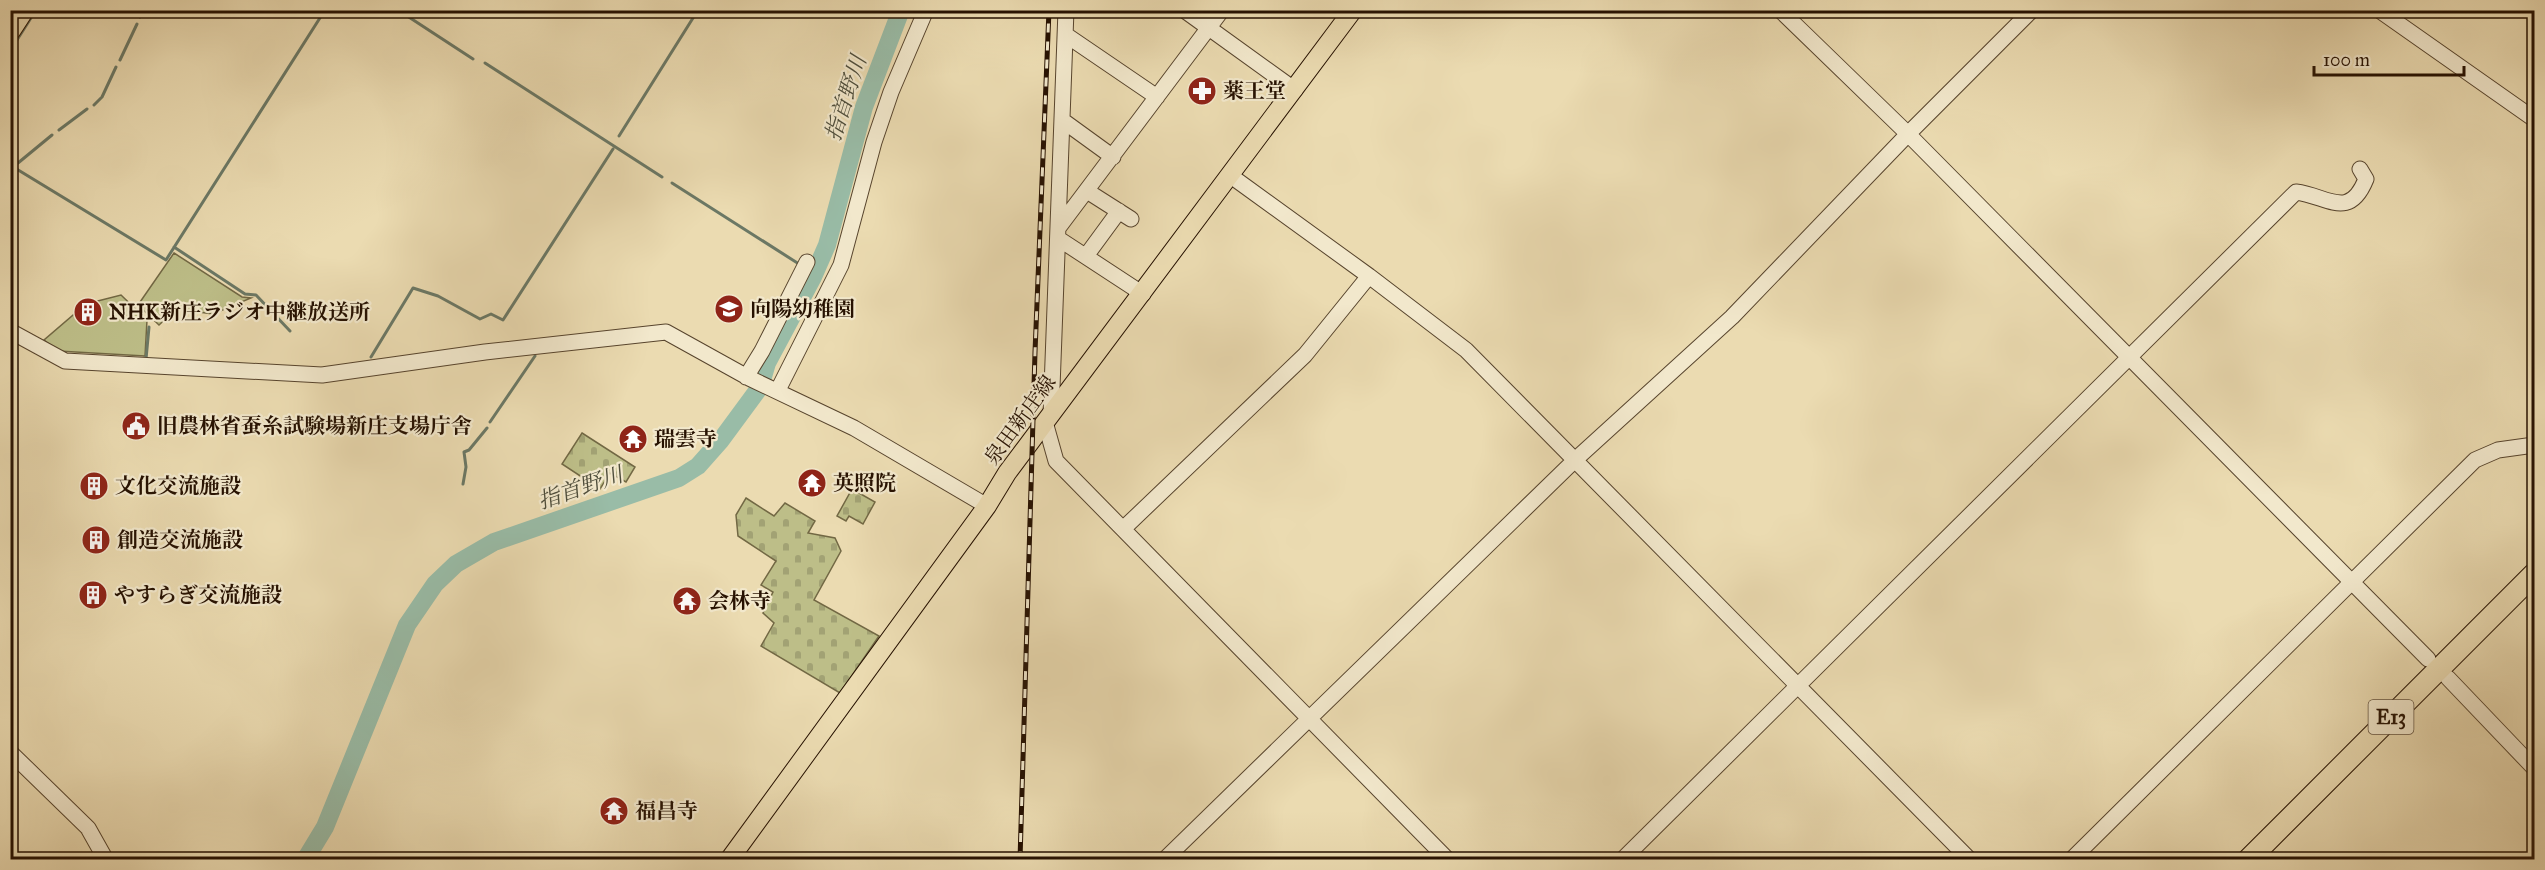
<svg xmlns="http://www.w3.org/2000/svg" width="2545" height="870" viewBox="0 0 2545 870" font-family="'IM FELL Great Primer','Noto Serif JP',serif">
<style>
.grass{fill:#bdbe88;stroke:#726844;stroke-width:1.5}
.cemetery{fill:url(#cemetery-stones);stroke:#726844;stroke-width:1.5}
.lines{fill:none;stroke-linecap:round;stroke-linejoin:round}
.stream{stroke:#6b7865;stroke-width:3}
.river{stroke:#99bca7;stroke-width:18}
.minor-casing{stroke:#57442d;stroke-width:17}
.major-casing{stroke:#261101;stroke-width:20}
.highway-casing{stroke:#261101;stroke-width:23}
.minor{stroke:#f2e8cc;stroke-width:15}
.major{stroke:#ebdbb1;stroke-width:18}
.highway{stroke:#ebdbb1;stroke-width:21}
.rail-casing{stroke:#261101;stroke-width:5}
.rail{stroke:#f2e8cc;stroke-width:3;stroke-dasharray:9;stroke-linecap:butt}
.labels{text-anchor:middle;stroke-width:4.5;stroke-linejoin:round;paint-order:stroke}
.shield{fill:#f2e8cc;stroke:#63523e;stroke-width:1.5}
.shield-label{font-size:20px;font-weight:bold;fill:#261101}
.poi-label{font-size:21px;font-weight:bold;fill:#261101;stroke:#f2e8cc;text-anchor:start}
.street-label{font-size:21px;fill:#261101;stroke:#f2e8cc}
.water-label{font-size:22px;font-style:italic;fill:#4e4d3b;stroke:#f2e8cc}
</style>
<defs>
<pattern id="cemetery-stones" width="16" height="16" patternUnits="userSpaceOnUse" patternTransform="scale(1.5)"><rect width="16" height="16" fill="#bdbe88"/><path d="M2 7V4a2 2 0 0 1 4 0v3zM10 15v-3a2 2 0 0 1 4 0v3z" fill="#a2a274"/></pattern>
</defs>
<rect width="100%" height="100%" fill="#ebdbb1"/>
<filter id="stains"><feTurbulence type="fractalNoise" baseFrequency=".00333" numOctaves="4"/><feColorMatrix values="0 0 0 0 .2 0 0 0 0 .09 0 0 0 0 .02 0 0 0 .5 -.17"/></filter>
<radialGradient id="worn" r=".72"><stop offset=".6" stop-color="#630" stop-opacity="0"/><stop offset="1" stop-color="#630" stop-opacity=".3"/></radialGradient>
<path class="grass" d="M174,253L242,297L251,298L213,314L176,309L159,325L138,305Z
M121,295L147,320L145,356L58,351L44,340L86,304Z"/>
<path class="cemetery" d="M582,433L635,467L626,482L610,473L600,489L562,464Z
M852,489L875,502L863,524L849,516L846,521L837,516Z
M746,498L774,516L785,503L815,521L808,533L835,538L841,551L814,600L879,636L840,693L761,646L774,623L763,613L773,592L761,585L776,561L738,536L736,515Z"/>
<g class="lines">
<path class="stream" d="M398,10L473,59
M140,17L143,10
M10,51L36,10
M120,60L137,24
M485,63L662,177
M94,105L102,97L116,67
M59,130L87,109
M619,136L698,10
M10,165L166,260L325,10
M10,165L18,163L52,135
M672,183L799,264
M174,247L245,294L256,295L290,331
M371,357L413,288L438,296L480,319L491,314L503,320L613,149
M144,358L146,359L149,327
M490,422L535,356
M463,484L466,467L464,452L469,450L487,428"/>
<path class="river" d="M305,860L325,827L407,625L435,584L456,564L494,542L679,478L698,466L721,440L760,387L767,363L813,277L827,245L864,107L901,10"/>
<g class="minor-casing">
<path id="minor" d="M1184,10L1295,90
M1780,10L1908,134L2428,659
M2379,10L2534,119
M1066,35L1157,97
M1062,120L1113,157
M1231,176L1369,276L1466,350L1970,860
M1087,191L1131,219
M1059,227L1222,10
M1059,239L1143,294
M1086,256L1119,211
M10,331L65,361L322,375L485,352L666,332L749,378L854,428L987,506
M746,377L762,351L807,262
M778,390L841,265L874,142L891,92L926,10
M1051,415L1066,10
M1045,422L1056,461L1448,860
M1123,529L1305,355L1369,276
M2448,678L2534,768
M10,752L88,828L106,860
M1164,860L1576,459L1732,317L1908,134L2032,10
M1622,860L2296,192C2328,196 2349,221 2366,179L2360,169
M2071,860L2475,460L2498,450L2534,445"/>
</g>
<g class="major-casing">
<path id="major" d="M729,860L987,506L1007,473L1353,10"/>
</g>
<g class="highway-casing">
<path id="highway" d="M10,30L23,10
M2248,860L2534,574"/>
</g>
<use href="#minor" class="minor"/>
<use href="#major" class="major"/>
<use href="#highway" class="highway"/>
<g class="rail-casing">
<path id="rail" d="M1020,860L1035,352L1049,10"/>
</g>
<use href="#rail" class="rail"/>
</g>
<defs>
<g id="pharmacy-disc" transform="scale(1.5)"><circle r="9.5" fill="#8f2418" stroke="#f2e8cc"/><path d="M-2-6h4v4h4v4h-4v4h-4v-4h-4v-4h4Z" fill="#fff"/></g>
<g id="school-disc" transform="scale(1.5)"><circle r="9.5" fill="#8f2418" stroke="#f2e8cc"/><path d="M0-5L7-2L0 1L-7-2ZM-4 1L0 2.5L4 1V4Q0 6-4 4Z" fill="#fff"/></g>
<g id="building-disc" transform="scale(1.5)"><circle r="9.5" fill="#8f2418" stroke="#f2e8cc"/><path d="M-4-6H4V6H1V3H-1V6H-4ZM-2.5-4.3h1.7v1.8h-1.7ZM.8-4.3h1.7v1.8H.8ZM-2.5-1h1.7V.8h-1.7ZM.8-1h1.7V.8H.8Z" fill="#fff"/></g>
<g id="civic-disc" transform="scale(1.5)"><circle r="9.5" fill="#8f2418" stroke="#f2e8cc"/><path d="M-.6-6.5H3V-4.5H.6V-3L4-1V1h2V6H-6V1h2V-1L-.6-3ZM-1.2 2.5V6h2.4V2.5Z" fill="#fff"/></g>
<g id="temple-disc" transform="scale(1.5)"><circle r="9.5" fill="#8f2418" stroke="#f2e8cc"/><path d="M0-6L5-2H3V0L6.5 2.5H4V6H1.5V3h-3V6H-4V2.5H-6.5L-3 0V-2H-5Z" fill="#fff"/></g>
</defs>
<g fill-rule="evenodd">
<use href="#pharmacy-disc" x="1202" y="91"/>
<use href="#school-disc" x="729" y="309"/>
<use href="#building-disc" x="88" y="312"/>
<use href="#civic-disc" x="136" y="426"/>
<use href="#temple-disc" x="633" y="439"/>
<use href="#temple-disc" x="812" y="483"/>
<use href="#building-disc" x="94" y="486"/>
<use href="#building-disc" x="96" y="540"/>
<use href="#building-disc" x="93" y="595"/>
<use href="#temple-disc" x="687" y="601"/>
<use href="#temple-disc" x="614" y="811"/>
</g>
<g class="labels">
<rect class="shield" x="2368.5" y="700" width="45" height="34" rx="4.5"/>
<g class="shield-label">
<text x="2391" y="724">E13</text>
</g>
<g class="poi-label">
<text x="1223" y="98">薬王堂</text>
<text x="750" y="316">向陽幼稚園</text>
<text x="109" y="319">NHK新庄ラジオ中継放送所</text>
<text x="157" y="433">旧農林省蚕糸試験場新庄支場庁舎</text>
<text x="654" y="446">瑞雲寺</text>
<text x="833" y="490">英照院</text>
<text x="115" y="493">文化交流施設</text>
<text x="117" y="547">創造交流施設</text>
<text x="114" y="602">やすらぎ交流施設</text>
<text x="708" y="608">会林寺</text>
<text x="635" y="818">福昌寺</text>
</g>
<g class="street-label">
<text transform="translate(1020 420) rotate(-54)" y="7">泉田新庄線</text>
</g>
<g class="water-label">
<text transform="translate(845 98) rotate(-72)" y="8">指首野川</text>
<text transform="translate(580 487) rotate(-19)" y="8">指首野川</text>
</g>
</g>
<rect width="2545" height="870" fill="none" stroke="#ebdbb1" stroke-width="36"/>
<rect x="12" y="12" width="2521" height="846" fill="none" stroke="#261101" stroke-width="3"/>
<rect x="18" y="18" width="2509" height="834" fill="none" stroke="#261101" stroke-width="1.5"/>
<path d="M2314 66v9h150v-9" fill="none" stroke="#261101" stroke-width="3"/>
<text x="2323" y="66" font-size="18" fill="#261101" stroke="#f2e8cc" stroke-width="4.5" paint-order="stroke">100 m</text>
<rect width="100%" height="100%" filter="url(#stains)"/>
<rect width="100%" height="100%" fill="url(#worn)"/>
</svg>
